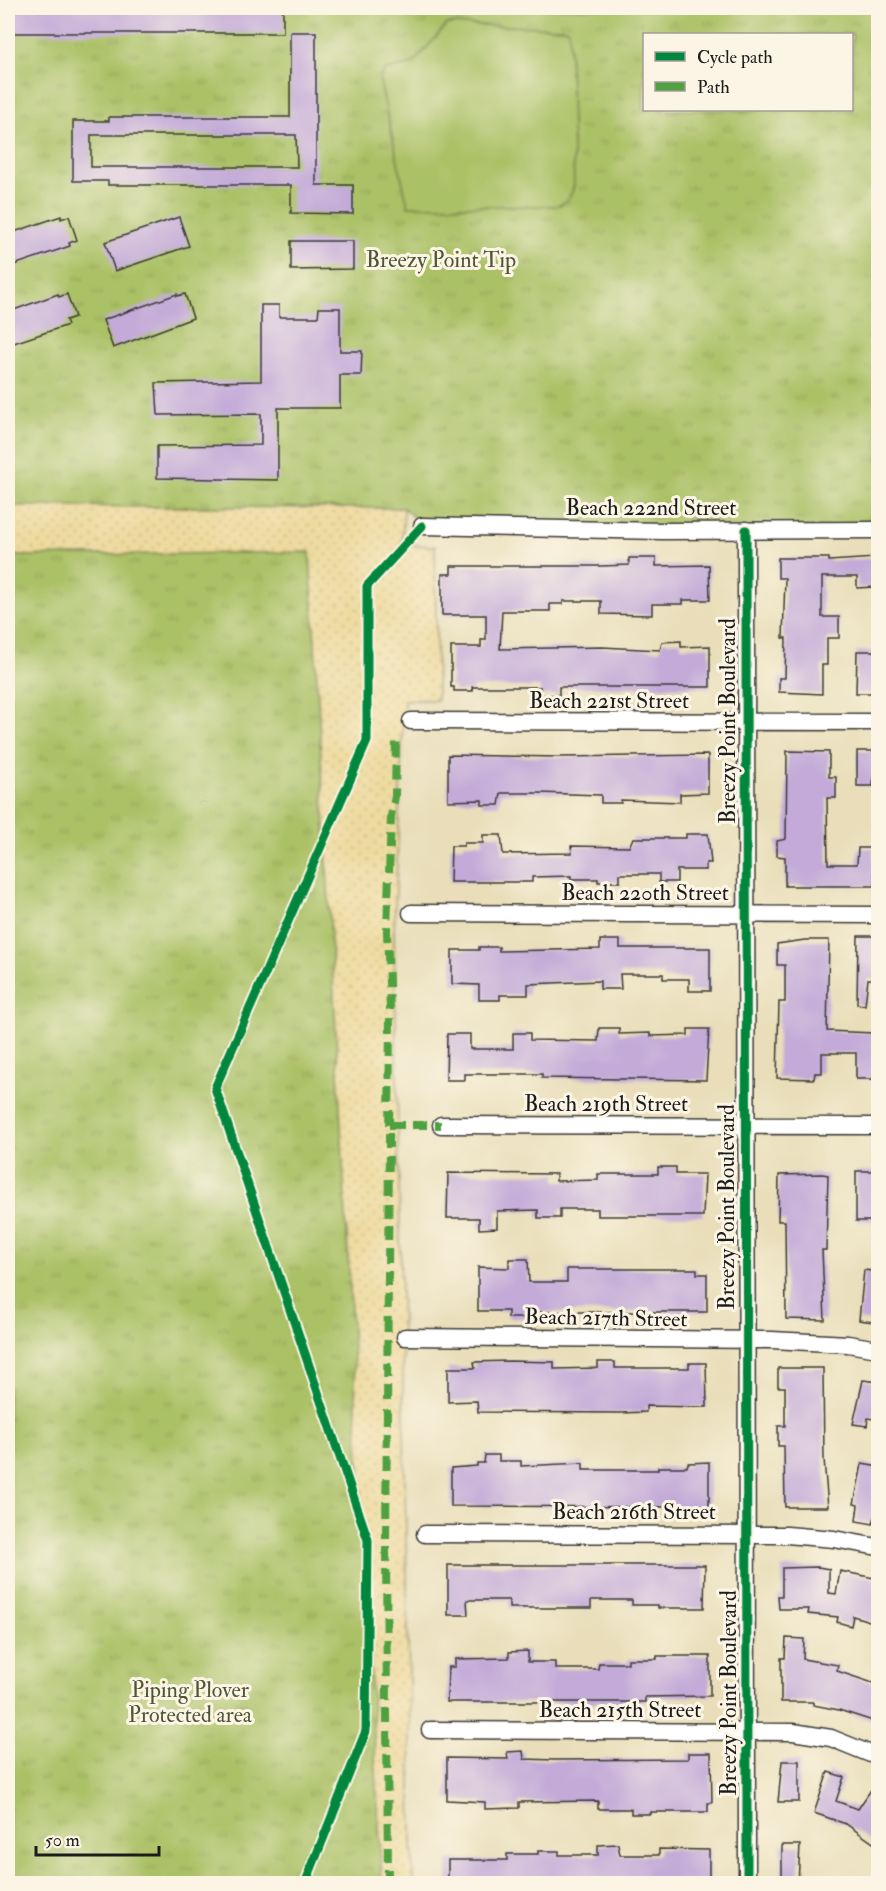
<svg xmlns="http://www.w3.org/2000/svg" width="886" height="1891" viewBox="0 0 886 1891" font-family="'IM FELL Double Pica',serif">
<style>
.sand{fill:url(#sand-dots);stroke:#857b5d;stroke-width:1.5}
.park{fill:url(#park-tufts);stroke:#646e41;stroke-width:1.5;fill-rule:evenodd}
.pitch{fill:#abc166;stroke:#646e41;stroke-width:1.5}
.building{fill:#c3aad8;fill-rule:evenodd}
.lines{fill:none;stroke-linecap:round;stroke-linejoin:round}
.street-casing{stroke:#3b3934;stroke-width:19}
.street{stroke:#fff;stroke-width:16}
.quiet{stroke:#4fa141;stroke-width:8;stroke-dasharray:15 8;stroke-linecap:butt}
.cycleway-casing{stroke:#fcf5e5;stroke-width:13}
.cycleway{stroke:#00873e;stroke-width:9}
.labels{text-anchor:middle;stroke-width:6;stroke-linejoin:round;paint-order:stroke}
.park-label{font-size:22px;fill:#4e5636;stroke:#fcf5e5}
.street-label{font-size:22px;fill:#1c1c1c;stroke:#fcf5e5}
</style>
<defs>
<pattern id="sand-dots" width="8" height="8" patternUnits="userSpaceOnUse" patternTransform="scale(1.5)"><rect width="8" height="8" fill="#eeda9e"/><path d="M2 2h.1M6 6h.1" fill="none" stroke="#ccba88" stroke-width="1.8" stroke-linecap="round"/></pattern>
<pattern id="park-tufts" width="24" height="20" patternUnits="userSpaceOnUse" patternTransform="scale(1.5)"><rect width="24" height="20" fill="#abc166"/><path d="M3 7l-1-3M5 7V3M7 7l1-3M15 17l-1-3M17 17v-4M19 17l1-3" fill="none" stroke="#93a558"/></pattern>
</defs>
<rect width="100%" height="100%" fill="#fcf5e5"/>
<filter id="ink" filterUnits="userSpaceOnUse"><feTurbulence type="fractalNoise" baseFrequency=".0167" numOctaves="2"/><feDisplacementMap in="SourceGraphic" scale="12" xChannelSelector="R" yChannelSelector="G"/><feConvolveMatrix kernelMatrix="1 2 1 2 8 2 1 2 1" color-interpolation-filters="sRGB"/></filter>
<filter id="wash" filterUnits="userSpaceOnUse"><feTurbulence type="fractalNoise" baseFrequency=".008" numOctaves="4" result="noise"/><feDisplacementMap in="SourceGraphic" scale="24" xChannelSelector="R" yChannelSelector="G"/><feGaussianBlur stdDeviation="1.35" result="paint"/><feColorMatrix in="noise" values="0 0 0 0 0 0 0 0 0 0 0 0 0 0 0 0 0 1.4 0 .05"/><feComposite in="paint" operator="in"/></filter>
<g filter="url(#wash)">
<rect width="100%" height="100%" fill="#e9deb9"/>
<path class="sand" d="M8,506L404,508L402,545L435,546L437,700H404L394,933L413,1883H8Z"/>
<path class="park" d="M8,8H878V528L422,526L404,508L8,506ZM644,34H852V110H644Z
M310,552L382,1883H8V556Z"/>
<path class="pitch" d="M447,24L565,28L569,30L574,184C572,195 568,203 556,206H408L379,78L386,70L413,64Z"/>
<g id="blocks">
<path class="building" d="M8,8H283V33H8Z
M290,32H316V185H353V214L291,213V185H108V181H73V121H109V117H290ZM91,135H296L297,167H91Z
M61,216V219L69,216L77,240L69,243L70,246L8,267V234Z
M179,217L189,246L115,271L105,242Z
M291,241H353V269L291,270Z
M58,294L59,297L67,294L75,317L66,320L68,325L8,345V312Z
M177,294V296L185,294L193,318L113,348L103,320Z
M261,305H279V317H318L319,308H340V351H362L361,375H340V408H278V480L157,478V446L261,445V414L158,415L156,383L261,381Z
M629,558H656V566L709,565L710,600H683V604H652V615L601,614V601H563V604H550V611H502L500,649L602,647L660,650L662,642L681,641V647L710,646V687H559V695H540V687H472L473,691H454V687H451V647H481V640H486V615H442V574H451V566H601L629,565Z
M778,558H829V561L875,558V587L857,588V577H822V617H839V638H827V665H822V694L779,692V678H785L786,638H783L785,578H778Z
M857,651H879V673H874V693H856Z
M787,751L829,752V777H836V798H827L828,864H857L858,848H873L875,886H785V857L777,856V841L786,839Z
M857,751H875L873,786H857Z
M448,755L560,757L708,755V793L680,794V802L621,800V803H601V795L539,793H501L499,805H482V800L448,801Z
M686,834H708L711,863H706V870H677V882H659V874H620V882H598V879H571V876L532,877V882H450L451,846H464V843H483V835H501L503,854L572,853L571,846L629,847L633,838H686Z
M858,936H873L875,943V979H868L865,1005L857,1004Z
M600,940H620V948H710V991H689V979H663V974H620L621,989H600V981L528,984V995H500V1000H479V985L452,984V950H479V947H499V951L600,949Z
M805,940H829L827,1031L874,1033L875,1079H856V1053H822V1073H815L814,1079L777,1078L779,1002H785V965H777V944Z
M599,1028H619V1034L650,1033V1036L688,1035V1029H709L706,1080L542,1078V1074H465V1080H446L447,1034H470V1049H513V1033H530V1040L598,1041Z
M658,1167H676V1174H705L703,1216H598V1209H560V1218H538V1210L497,1211V1228L479,1229V1218H447L448,1173L556,1174V1181L598,1180V1174H658Z
M856,1171H876V1221H856Z
M822,1174L828,1175L826,1250H822L825,1320L786,1319L785,1221H778L779,1175Z
M509,1259H528L529,1282H567V1269H697V1274H707V1312H529V1318H508V1311H478V1267L509,1268Z
M864,1270L879,1272V1297L873,1322L859,1320Z
M509,1361L554,1362V1369L598,1368V1362H615V1368H689V1363H706L707,1407L646,1406V1412L620,1413L478,1412L477,1401L448,1402V1368H475L474,1362Z
M778,1368H823L824,1459L828,1507H785L784,1446H778V1426H785V1387H778Z
M863,1380L879,1382L874,1419L868,1418L867,1426L853,1424Z
M485,1455H499V1461H521V1466L583,1463V1470H658V1467H687L688,1463L709,1462V1514H687V1507L451,1506V1468L477,1466V1463H484Z
M862,1464L879,1467V1500L873,1524L856,1521L858,1505L854,1504Z
M448,1565H705L704,1608H658V1605H632V1600H591V1608H509V1600H467L468,1615H448Z
M818,1567L829,1569V1593L836,1594L840,1571L879,1579V1624L853,1616L851,1626L837,1622L838,1617L808,1614L809,1609H779L778,1596H782V1568Z
M786,1638L804,1639L803,1659L838,1665L837,1671L879,1685V1723L839,1710L813,1705V1702H781V1658H785Z
M528,1651V1662H555V1669H598L599,1663H628V1659H657V1656H710V1696L645,1697V1702H447L448,1667H455V1659L509,1658V1652Z
M523,1751L524,1759L555,1760L688,1759V1753H711L712,1803H708V1812H650V1814H631V1809H598V1801L519,1802V1808L485,1809V1802L447,1800V1758L508,1759L507,1752Z
M782,1761H799V1802H778Z
M828,1772L844,1777L836,1801L858,1809L879,1778V1847L846,1824L814,1813Z
M618,1844L620,1855H659V1849L709,1850V1884H448V1860H507V1854H538V1851H559V1855H598V1845Z
M782,1845H800L798,1884H782Z"/>
</g>
</g>
<g filter="url(#ink)">
<use href="#blocks" fill-opacity="0" stroke="#3b3934" stroke-width="1.5"/>
<g class="lines">
<g class="street-casing">
<path id="street" d="M422,526L662,531L878,530
M746,530L747,1884
M411,721L878,722
M411,913L878,915
M441,1125L878,1126
M405,1337L772,1340L848,1344L878,1349
M425,1534L787,1535L834,1539L878,1547
M430,1730L793,1732L831,1738L878,1757"/>
</g>
<use href="#street" class="street"/>
<path class="quiet" d="M389,1125H441
M388,1884L386,1540L390,1009L387,931L391,816L395,796L396,739"/>
<g class="cycleway-casing">
<path id="cycleway" d="M746,530L747,1884
M305,1884L366,1731L368,1540L215,1088L367,741V586L422,526"/>
</g>
<use href="#cycleway" class="cycleway"/>
</g>
</g>
<g class="labels">
<g class="park-label">
<text x="441" y="267">Breezy Point Tip</text>
<text x="190" y="1697">Piping Plover<tspan x="190" dy="25">Protected area</tspan></text>
</g>
<g class="street-label">
<text x="651" y="515">Beach 222nd Street</text>
<text x="609" y="708">Beach 221st Street</text>
<text transform="translate(727 721) rotate(-90)" y="8">Breezy Point Boulevard</text>
<text x="645" y="900">Beach 220th Street</text>
<text x="606" y="1111">Beach 219th Street</text>
<text transform="translate(726 1207) rotate(-90)" y="8">Breezy Point Boulevard</text>
<text transform="translate(606 1317) rotate(1)" y="8">Beach 217th Street</text>
<text x="634" y="1519">Beach 216th Street</text>
<text transform="translate(728 1693) rotate(-90)" y="8">Breezy Point Boulevard</text>
<text x="620" y="1717">Beach 215th Street</text>
</g>
</g>
<rect width="886" height="1891" fill="none" stroke="#fcf5e5" stroke-width="30"/>
<rect x="643" y="33" width="210" height="78" fill="#fcf5e5" stroke="#a29e95" stroke-width="1.5"/>
<rect x="655" y="52" width="30" height="9" fill="#00873e" stroke="#a29e95" stroke-width="1.5"/>
<text x="697" y="63" font-size="18" fill="#1c1c1c">Cycle path</text>
<rect x="655" y="82" width="30" height="9" fill="#4fa141" stroke="#a29e95" stroke-width="1.5"/>
<text x="697" y="93" font-size="18" fill="#1c1c1c">Path</text>
<path d="M36 1846v9h123v-9" fill="none" stroke="#1c1c1c" stroke-width="3"/>
<text x="45" y="1846" font-size="18" fill="#1c1c1c" stroke="#fcf5e5" stroke-width="4.5" paint-order="stroke">50 m</text>
</svg>
